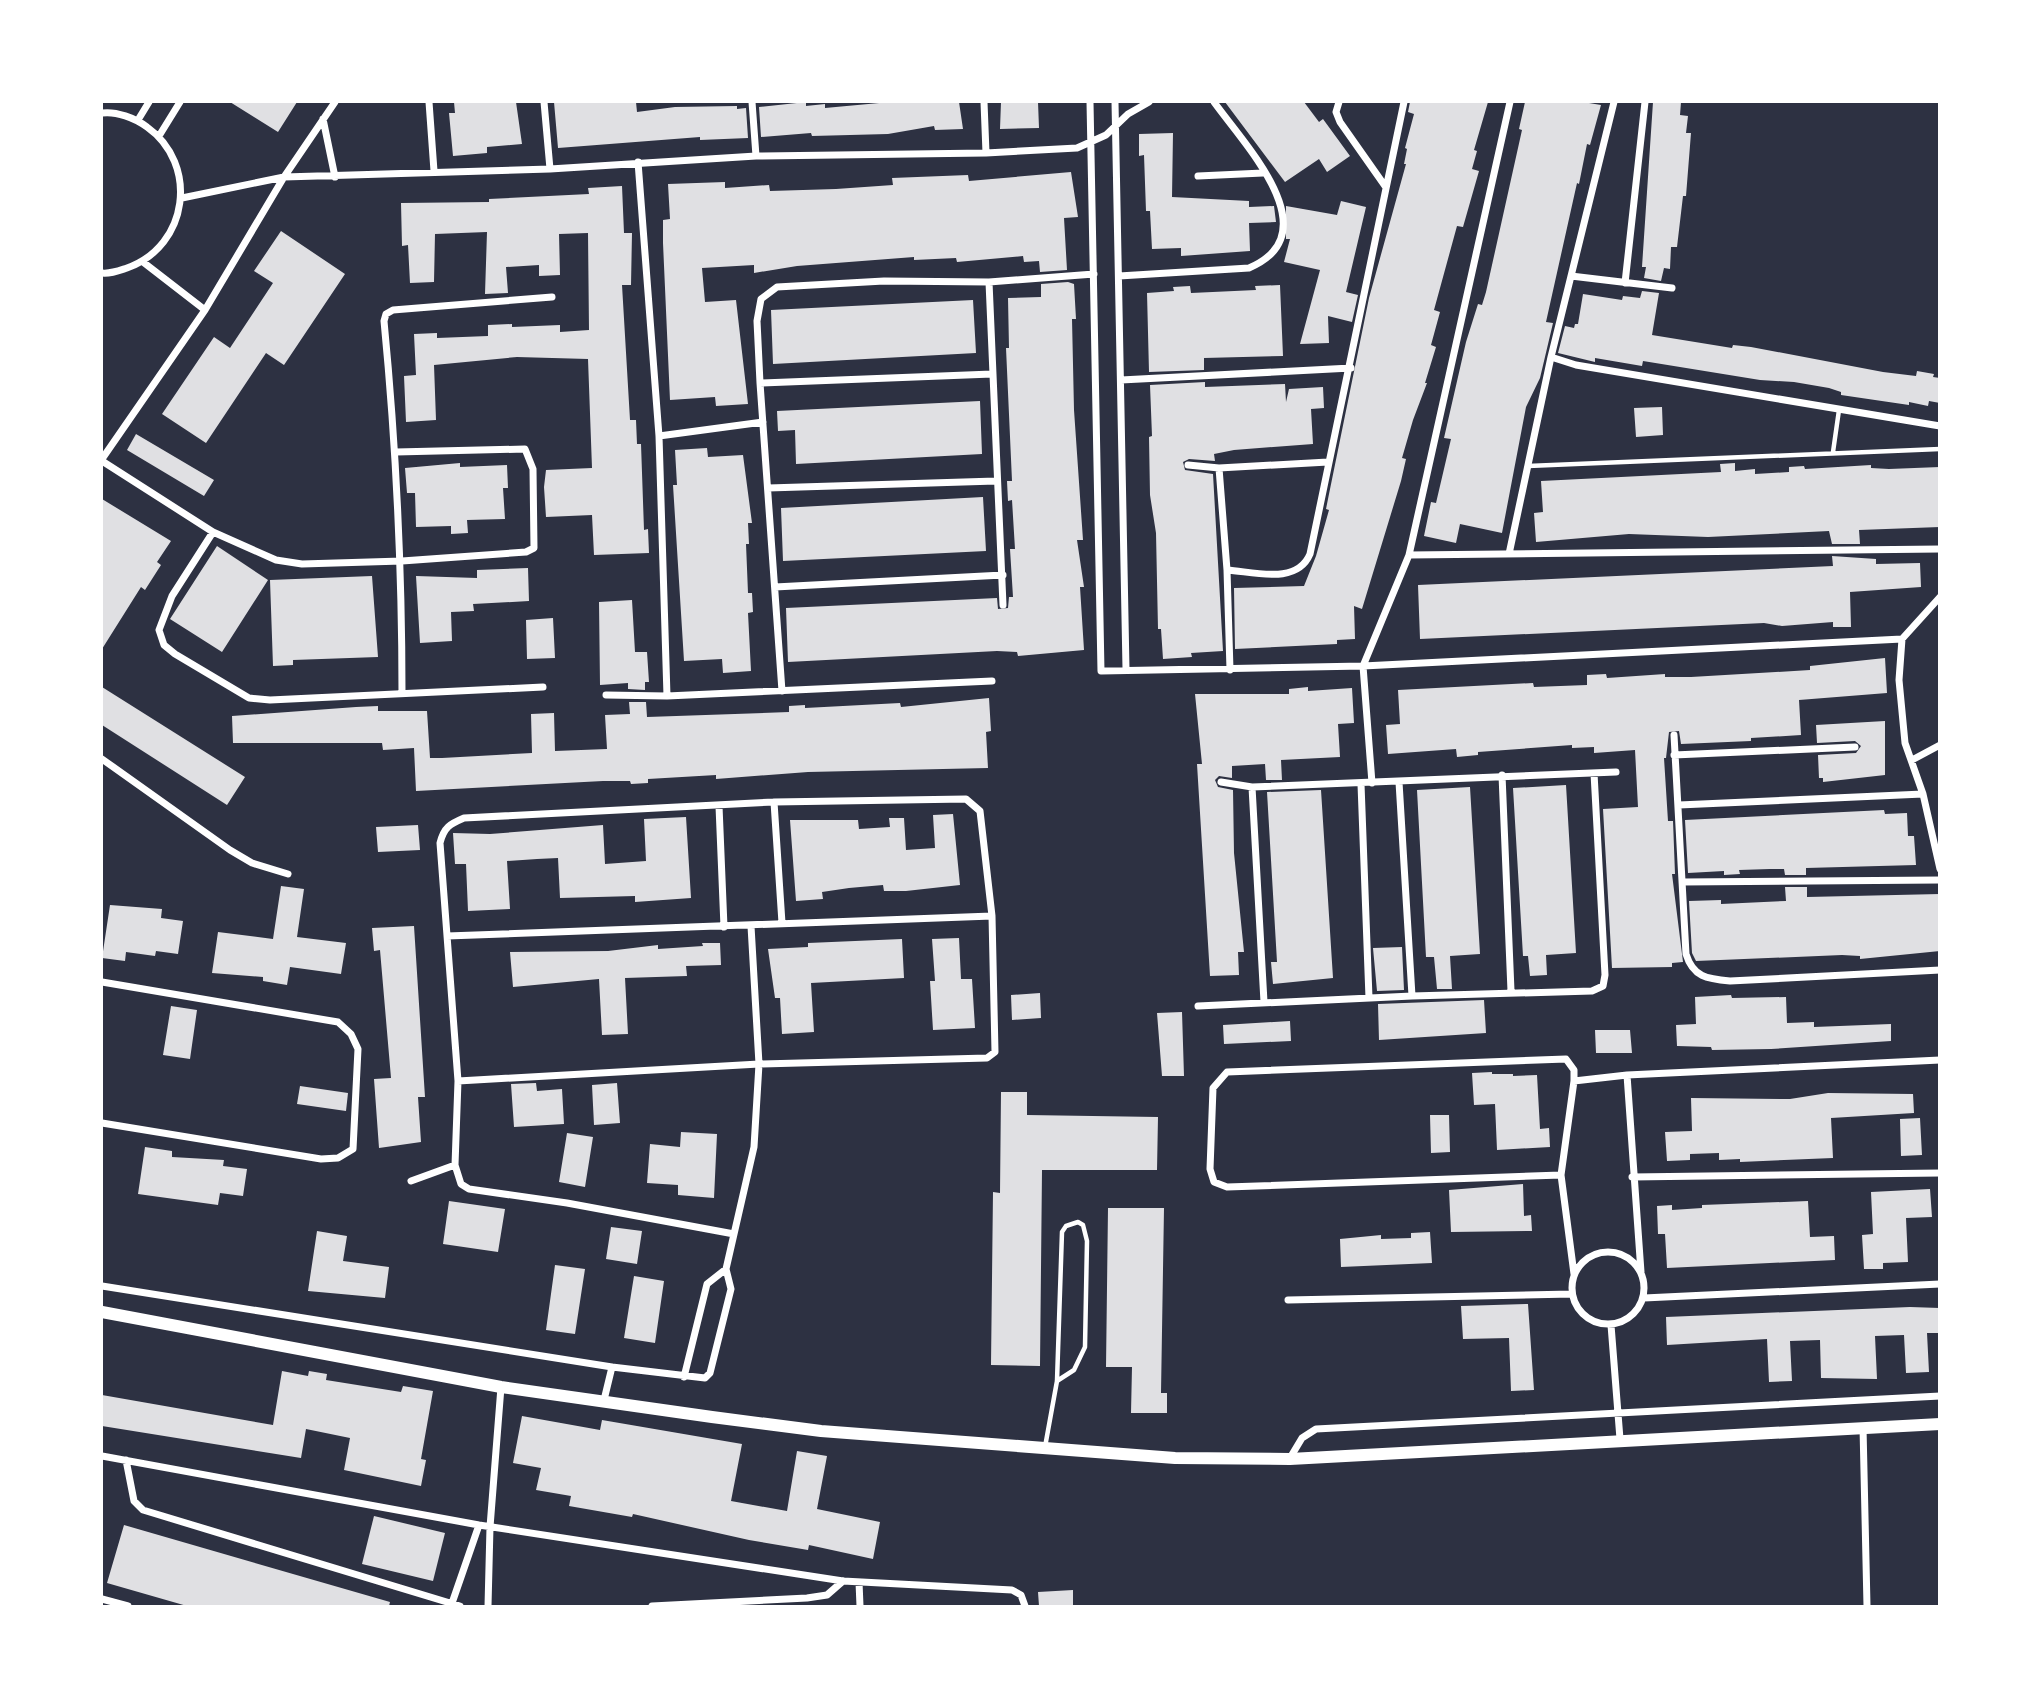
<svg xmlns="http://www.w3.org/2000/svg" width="2041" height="1708" viewBox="0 0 2041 1708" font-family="'Sofia Sans Condensed',sans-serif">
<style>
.building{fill:#e0e0e3}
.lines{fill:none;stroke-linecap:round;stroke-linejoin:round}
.service{stroke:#fff;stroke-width:4.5}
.minor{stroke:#fff;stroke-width:7}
.tertiary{stroke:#fff;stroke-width:12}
</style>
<rect width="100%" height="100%" fill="#2d3142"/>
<path class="building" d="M230,102H297L278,132Z
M454,102H516L522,144L487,147V153L453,156L449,113H455Z
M554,102H636L637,112L675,107L737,106V109L746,108L748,138L700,140V137L558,148Z
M806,102V106L825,104V108L890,102H959L963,129L935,130L934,126L888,134L812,136L811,133L761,137L759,107Z
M1001,102H1038L1039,128L1000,129Z
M1225,102H1304L1319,122L1323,119L1350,156L1327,172L1319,159L1285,182Z
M1410,102H1488L1474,150L1477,151L1472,169L1479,171L1463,227L1457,226L1434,310L1440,312L1431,345L1436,347L1425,383H1427L1413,420L1402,458L1406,459L1401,481L1362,609L1354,606L1355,639L1337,640V644L1235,649L1234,588L1304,586L1316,556L1329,510L1326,509L1329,494L1369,298L1406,164H1404L1407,149L1405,148L1414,114L1408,112Z
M1525,102H1583L1601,105L1590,145L1587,144L1579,184L1577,183L1546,322L1553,323L1540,378L1526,407L1502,533L1460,524L1456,543L1424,536L1431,502L1436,503L1451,439L1444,438L1466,342L1478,304L1482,305L1486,292L1522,130L1519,129Z
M1653,102H1681L1680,115L1688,116L1686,133H1691L1686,196H1683L1677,247H1671L1670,269L1664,268L1661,281L1644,278L1646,267H1642Z
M1173,133L1172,197L1249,201V207L1274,206L1276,222L1249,223L1250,251L1181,256V248L1152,249L1150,211H1146L1144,155L1139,156V134Z
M1071,172L1078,217L1064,218L1067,270L1040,272L1039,261L1024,262L1023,256L957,262L956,258L914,260V257L797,266L754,273V265L702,268L705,302L736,300L748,404L716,406L715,397L670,400L663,243V220L670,219L668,184L725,182V188L769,185L770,191L836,189L893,185L892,178L968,175L969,181Z
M622,186L624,233H632L631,285H622L630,420H636L637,444H641L644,530L648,529L649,553L594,555L592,515L546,517L544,487L546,470L592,468L588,359L517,357L434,365L436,420L406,422L404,376L416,375L414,334L437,333V338L488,336V325L512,324V327L560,325V332L589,330L588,233L559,234L560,275L539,276V265L506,267L508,293L485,294L487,232L435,234L434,282L410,283L408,245L402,246L401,203L489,202V199L589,194L588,188Z
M1341,201L1366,207L1346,292L1358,295L1352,322L1328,316L1329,343L1300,344L1320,270L1284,262L1290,239H1286V206L1337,215Z
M281,231L345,274L284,365L266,353L206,443L162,414L214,337L230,348L273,283L254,271Z
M1068,282L1074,284L1076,319H1072L1074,410L1083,540H1077L1084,587H1080L1084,650L1018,656L1017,652L997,651L788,662L786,608L997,598L998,609L1008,608L1009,597H1013L1010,549H1015L1012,500L1008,501L1007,481H1012L1006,348H1009L1008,298L1041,297V284Z
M1280,285L1283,356L1204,358V370L1149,372L1147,293L1174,291L1173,287L1190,286L1191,293L1256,290L1255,286Z
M1642,291L1659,293L1652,335L1732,348L1733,345L1751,347L1883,372L1916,376L1917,371L1934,374L1933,377L1940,378V403L1929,401L1928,406L1909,402V405L1841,395V392L1829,388L1794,382L1760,380L1643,361L1642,366L1595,358V362L1558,353L1565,326L1574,328L1575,324H1578L1583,294L1622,300L1623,296L1640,298Z
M973,300L976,353L773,364L771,310Z
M1205,382V387L1285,384L1286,402L1289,389L1323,387L1324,408L1311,409L1313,444L1234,450L1214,454L1215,461L1189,459L1183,462L1185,470L1213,474L1223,651L1191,653L1192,657L1163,659L1161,629H1158L1156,533L1150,495L1149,437L1152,436L1150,385Z
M980,401L982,454L796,464L795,430L778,431L777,411Z
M1662,407L1663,435L1636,437L1634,408Z
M136,434L214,480L204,496L127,450Z
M707,448L708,457L743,455L752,523H748L749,544H746L748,593H752L753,612L748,613L751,671L723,673L722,659L684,661L673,485H677L675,450Z
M460,463V467L507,465L508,488H503L505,519L467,520L468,533L451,534V526L416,527L415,493H407L405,468Z
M1735,463V471L1755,469V474L1789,472V467L1804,466L1805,469L1871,465V468L1889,469L1940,467V527L1859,530L1860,544H1832L1829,531L1708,537L1629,534L1536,542L1534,513L1543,512L1541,481L1721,472L1720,464Z
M983,497L986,551L783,561L781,508Z
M102,499L171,541L157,562L161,565L145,590L141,587L102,649Z
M217,546L268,580L222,652L170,619Z
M1832,556L1876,559V564L1920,563L1921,587L1850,592L1851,627H1833V622L1782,626L1764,623L1420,639L1418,585L1833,566Z
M528,568L529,601L473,604L474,611L451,612L452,641L420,643L416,576L477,578V570Z
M372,576L378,657L293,660V665L273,666L270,580Z
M632,600L635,652H647L649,682H645V690L628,689V683L600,685L599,602Z
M553,618L555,658L527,659L526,620Z
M1885,658L1887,693L1799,700L1801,735L1751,738V741L1681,744L1679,731L1669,732L1666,758H1664L1668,821H1673L1675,874H1672L1683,962L1672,963V967L1612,968L1603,809L1638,807L1635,750L1594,753V747L1572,748V745L1478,752V755L1457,757L1456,749L1388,754L1386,725L1400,724L1398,690L1533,683L1534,687L1587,685V675L1606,674L1607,678L1665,674V677H1691L1810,670V666Z
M102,687L245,777L227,805L102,725Z
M1308,687V691L1352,688L1354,723L1338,724L1340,757L1281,760L1282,780H1266L1265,764L1232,766V778L1219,776L1215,780L1218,787L1233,790L1234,853L1244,952H1238L1239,975L1210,976L1197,764H1202L1195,694H1289V689Z
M989,698L991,731L986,732L988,768L808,772L716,779V775L648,779V783L631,784L630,781H603L416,791L414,748L383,750L382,743H233L232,716L356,707L378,706V711H427L430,758H442L532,753L531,714L554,713L555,751L607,749L605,715L630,714L629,702H646L647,717L789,712V706L805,705V708L900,703L901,707Z
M1885,721V775L1823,782V778H1819L1818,755L1856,753L1861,746L1855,741L1817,743L1816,725Z
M1566,785L1576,953L1546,955L1547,975L1530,976L1528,956H1523L1513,788Z
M1470,787L1480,954L1450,956L1452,989H1437L1434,957H1426L1417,790Z
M1321,790L1333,978L1273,984L1271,962H1277L1267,792Z
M1884,810L1885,814L1907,813L1908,836H1914L1916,865L1806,868V875H1785L1784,869H1770L1739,870L1740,874L1724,875V871L1688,873L1685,820Z
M953,814L960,885L906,891H884L883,885L849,888L822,892L823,899L796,901L790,820H858L859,829L890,827L889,818H904L906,850L935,848L933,815Z
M686,817L691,898L635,902V896L560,898L558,858L537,859L507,861L510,909L468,911L466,864H455L453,833L490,834L603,825L605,864L646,861L644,819Z
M418,825L420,850L378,852L376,827Z
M281,886L304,889L297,937L346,943L341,974L290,967L287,985L263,981V977L212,973L218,932L273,939Z
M1785,887H1807V897L1940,894V951L1860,959V956L1842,955L1696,961L1692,953L1689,901L1721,900V904L1786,901Z
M110,905L162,909L161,918L183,921L178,954L156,951L155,956L126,952L125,961L102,958Z
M414,926L425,1097H418L421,1142L379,1148L374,1079L391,1078L380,950L374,951L372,928Z
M959,938L961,979H972L975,1028L933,1030L930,981H935L932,939Z
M902,939L904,978L811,983L814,1032L782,1034L780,998H775L768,949L808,947V943Z
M702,943H720L721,965L686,966L687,976L625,978L628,1034L602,1035L599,979L513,987L510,952L608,951L658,945V949L703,946Z
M1402,947L1404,990L1377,991L1373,948Z
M1040,993L1041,1018L1012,1020L1011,995Z
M1731,995L1732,998L1786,997L1787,1023L1814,1022V1027L1891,1024V1041L1771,1049L1712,1050L1711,1047L1677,1046L1676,1025L1696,1024L1695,997Z
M1484,1000L1486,1033L1379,1040L1378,1004Z
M171,1006L197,1010L190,1059L163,1055Z
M1182,1012L1184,1076H1162L1157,1013Z
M1290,1021L1291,1041L1224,1044L1223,1025Z
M1595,1030H1630L1632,1053H1596Z
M1492,1072V1074H1513V1076L1537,1075L1540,1129L1549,1128L1550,1147L1497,1150L1495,1104L1474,1105L1472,1073Z
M536,1083L537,1091L562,1089L564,1124L514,1127L511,1084Z
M617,1083L620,1123L594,1125L592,1085Z
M300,1086L348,1093L346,1111L297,1104Z
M1001,1092H1027V1115L1158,1117L1157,1170H1042L1040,1366L991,1365L993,1192L1000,1193Z
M1828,1093L1913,1094L1914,1113L1831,1118L1833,1158L1740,1162V1159L1719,1160V1153L1690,1154V1160L1667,1161L1665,1132L1692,1131L1691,1098L1790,1099Z
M1430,1115H1449L1450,1152L1431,1153Z
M1920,1118L1922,1155L1901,1156L1900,1119Z
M681,1132L717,1134L714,1198L678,1195V1185L647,1183L650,1144L680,1147Z
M567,1133L593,1137L585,1187L559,1182Z
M145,1147L172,1151V1157L224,1160L223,1166L247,1169L243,1196L220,1193L218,1205L138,1194Z
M1523,1184L1524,1216L1531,1215L1532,1231L1451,1232L1449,1190Z
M1930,1189L1932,1217L1906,1218L1908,1262L1883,1263V1269H1864L1862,1235L1873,1234L1871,1192Z
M449,1201L505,1209L498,1252L443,1244Z
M1808,1201L1810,1237L1834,1236L1835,1260L1667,1268L1665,1234H1658L1657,1206L1672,1205V1210L1702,1208V1205Z
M1108,1208H1164L1161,1393H1167V1413H1131L1132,1367H1106Z
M611,1227L642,1231L637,1264L606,1259Z
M317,1231L347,1236L343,1261L389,1267L385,1298L308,1291Z
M1430,1232L1432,1263L1341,1267L1340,1239L1381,1235V1239L1411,1238V1233Z
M555,1265L585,1269L575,1334L546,1330Z
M634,1276L664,1281L655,1343L624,1338Z
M1528,1304L1534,1390L1511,1391L1509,1338L1463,1339L1461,1306Z
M1910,1307L1940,1308V1333H1927L1929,1372L1906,1373L1904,1335L1875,1336L1877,1379L1821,1378L1820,1340L1790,1341L1792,1381L1769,1382L1767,1339L1667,1345L1666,1317Z
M282,1371L308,1376L309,1371L327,1374L326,1380L401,1392L403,1386L433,1391L421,1459L426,1460L421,1486L344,1470L350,1438L306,1429L301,1458L102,1426V1395L273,1425Z
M522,1416L600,1430L602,1420L742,1444L731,1501L787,1511L797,1451L827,1456L817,1509L880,1522L873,1559L809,1545L808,1550L749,1540L633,1514L632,1517L569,1506L571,1496L536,1490L541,1468L513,1463Z
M374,1516L445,1533L433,1581L362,1564Z
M124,1525L390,1602L389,1606H187L107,1583Z
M1073,1590V1606H1039L1038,1592Z"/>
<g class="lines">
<path class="service" d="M1833,452L1839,410
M1528,466L1940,449
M1045,1447L1057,1381L1062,1232L1066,1226L1078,1222L1083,1225L1087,1241L1085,1347L1074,1370L1057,1381"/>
<path class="minor" d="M429,102L434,171
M544,102L550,169
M752,102L756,156
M984,102L986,153
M1090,102L1101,671L1363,666L1902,639L1940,597
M1115,102L1126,669
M1339,102L1336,112L1340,122L1385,186
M102,113C116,111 135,118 147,127C199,164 189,246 127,268C118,271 111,274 102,273
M323,119L335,177
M138,120L149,102
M159,136L180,102
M638,162L659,436L667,696
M1198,176L1263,173
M182,198L284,177L550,169L756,156L986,153L1077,148L1106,135L1128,114L1149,102
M143,262L205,310
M1119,276L1249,268C1331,233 1244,144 1214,102
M1571,276L1672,288
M989,282L1003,605
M1625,283L1645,102
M1551,357L1576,365L1940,426
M1121,380L1351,368
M760,383L992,374
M659,436L763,422
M102,459L205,310L284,177L335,102
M102,461L213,532L276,560L302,564L402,561L526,552L534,548L533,469L525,449L396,452
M1188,465L1219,468L1328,462
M1219,468L1227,570L1230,670
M768,488L996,481
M213,532L172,596L159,630L164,645L175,654L249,698L270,700L543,687
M1509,554L1551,357L1614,102
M1409,555L1940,549
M1227,570C1255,572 1297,585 1310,554L1404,102
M775,587L1003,575
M1902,639L1899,680L1905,743L1923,794L1940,869
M782,691L760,383L757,321L761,299L777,287L884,281L989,282L1094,274
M402,693C402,568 396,445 384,321L386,314L393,310L552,297
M606,695L667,696L992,681
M1674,735L1686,954C1693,977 1707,979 1730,981L1940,970
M1674,755L1855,747
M102,759L230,850L252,863L288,874
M1912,760L1940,745
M1502,775L1511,991
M1221,782L1252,787L1616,772
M1372,783L1363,666L1409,555L1510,102
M1361,784L1369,998
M1252,787L1264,1002
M774,802L782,923
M1679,805L1923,794
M719,806L724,927
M1682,882L1940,880
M447,936L992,916
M102,982L338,1022L351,1034L358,1049L353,1149L338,1158L321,1159L102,1123
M1412,996L1592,991L1603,986L1605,975L1594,773
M1198,1006L1412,996L1399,782
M1627,1075L1641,1272
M458,1081L759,1064L987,1058L995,1052L992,916L980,811L966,799L774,802L464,818C450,824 444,827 440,843L458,1081L455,1165L461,1184L469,1189L567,1203L734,1234
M1574,1081L1627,1075L1940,1060
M1561,1175L1227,1187L1214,1182L1210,1169L1213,1088L1227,1072L1566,1059L1574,1070V1081L1561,1175L1574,1274
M1632,1177L1940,1173
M411,1181L455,1165
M1572 1288a36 36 0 1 1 72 0a36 36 0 1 1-72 0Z
M102,1286L612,1367L705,1378L710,1373L731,1289L726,1269L754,1147L759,1064L751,926
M1644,1298L1940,1284
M1288,1300L1572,1294
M1611,1325L1620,1439
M684,1377L707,1284L726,1269
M604,1400L612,1367
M1863,1427L1867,1606
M102,1456L479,1525L843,1581L1012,1590L1021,1595L1025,1606
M1290,1458L1302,1438L1316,1429L1940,1396
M126,1460L134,1501L143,1510L460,1606
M859,1582L860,1606
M102,1599L128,1606
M451,1606L479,1525
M488,1606L490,1527L501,1387
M652,1606L807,1598L827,1595L843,1581"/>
<path class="tertiary" d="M102,1312L501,1387L712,1417L821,1431L1175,1458L1290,1459L1940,1424"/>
</g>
<rect width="2041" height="1708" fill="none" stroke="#ffffff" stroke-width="206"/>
</svg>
